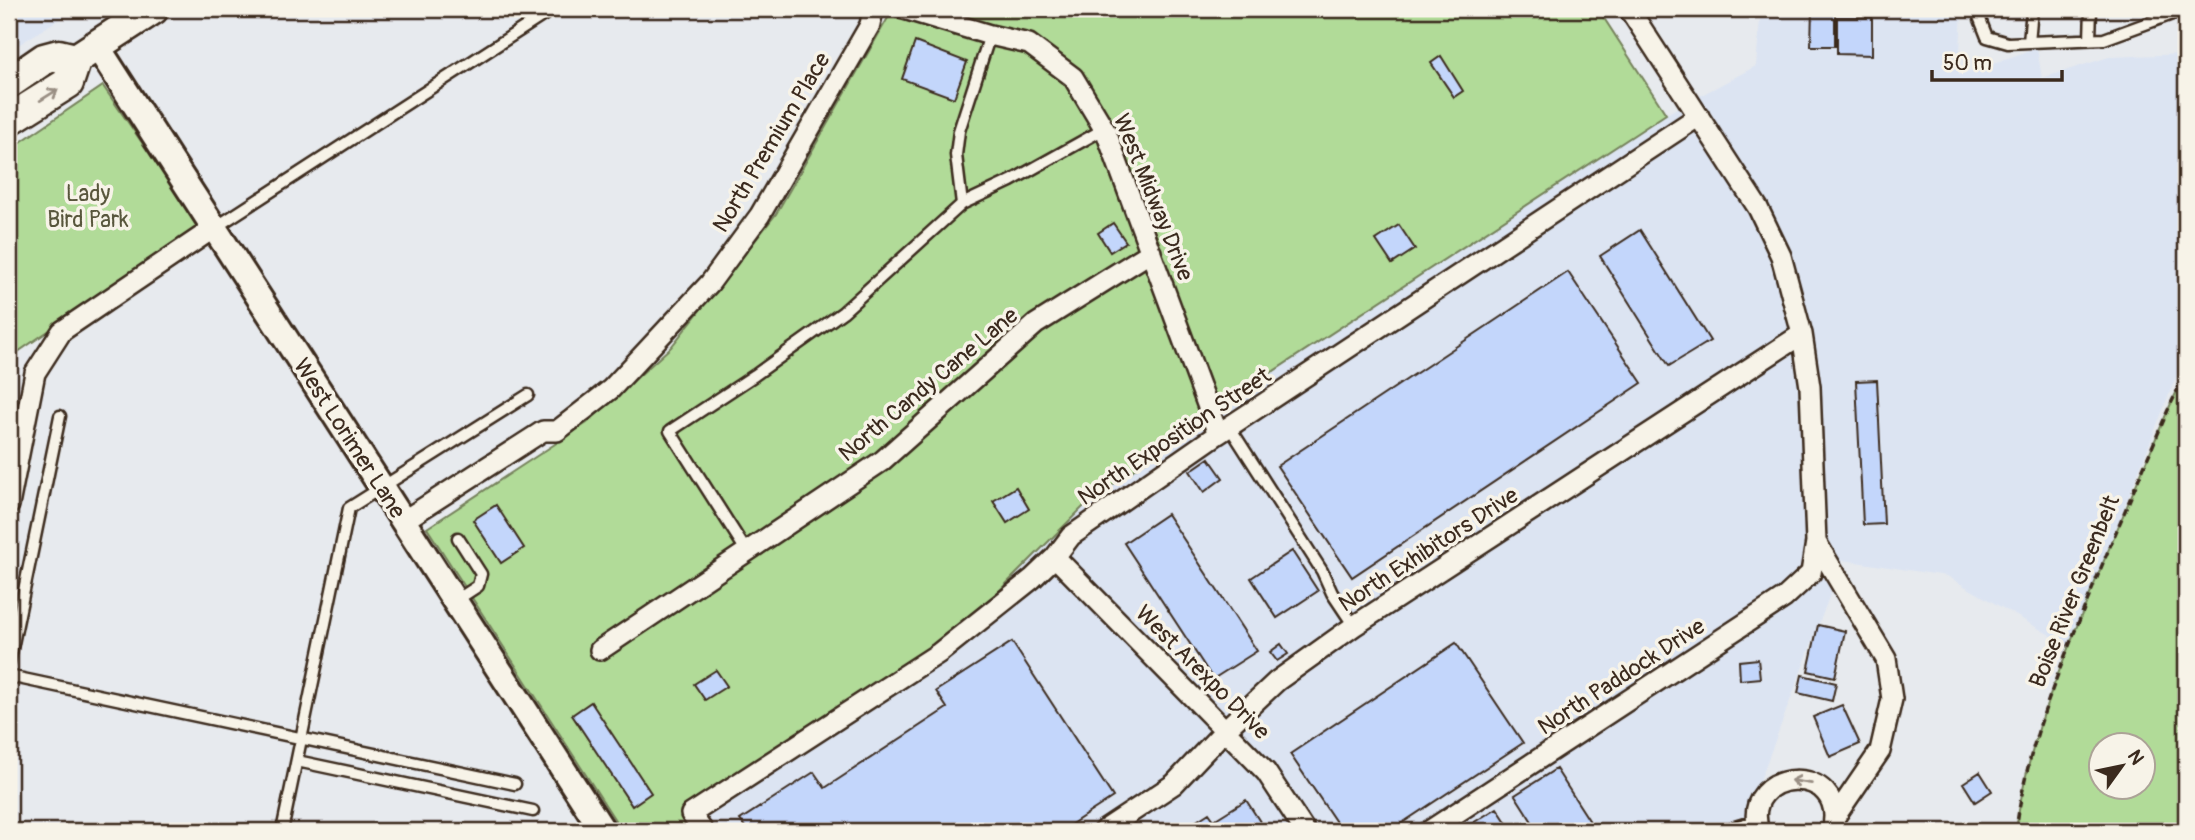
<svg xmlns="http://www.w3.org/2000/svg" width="2195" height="840" viewBox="0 0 2195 840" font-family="Pangolin,sans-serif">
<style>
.built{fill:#dce4f2}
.green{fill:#b1db98;stroke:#76825b;stroke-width:2;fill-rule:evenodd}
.building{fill:#c3d6fb;stroke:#3b2a1e;stroke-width:2}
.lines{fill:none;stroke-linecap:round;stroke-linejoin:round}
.service-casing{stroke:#3b2a1e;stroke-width:15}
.minor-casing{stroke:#3b2a1e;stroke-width:24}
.tertiary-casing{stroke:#3b2a1e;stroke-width:30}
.primary-casing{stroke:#3b2a1e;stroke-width:35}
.path{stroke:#3b2a1e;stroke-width:3.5;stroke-dasharray:7 5;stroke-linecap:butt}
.service{stroke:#f7f3e8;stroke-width:10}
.minor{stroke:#f7f3e8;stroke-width:19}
.tertiary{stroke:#f7f3e8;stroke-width:24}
.primary{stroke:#f7f3e8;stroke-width:30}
.oneway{stroke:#998e83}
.labels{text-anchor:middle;stroke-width:7;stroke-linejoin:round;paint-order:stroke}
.street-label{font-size:23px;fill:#3b2a1e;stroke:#f7f3e8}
.park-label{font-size:23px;fill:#58563c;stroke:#f7f3e8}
</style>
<rect width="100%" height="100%" fill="#e7eaee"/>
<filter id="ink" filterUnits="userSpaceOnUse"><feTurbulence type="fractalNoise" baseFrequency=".0143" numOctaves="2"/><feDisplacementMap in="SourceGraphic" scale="14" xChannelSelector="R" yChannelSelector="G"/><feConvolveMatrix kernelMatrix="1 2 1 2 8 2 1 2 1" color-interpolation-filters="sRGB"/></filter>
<g filter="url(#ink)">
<path class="built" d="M9,9H75L9,51Z
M1761,9H1962L1959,75L2037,48L2042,78L2109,57L2186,54V352L2069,646L1947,576L1843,560L1741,831H680L903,687L1085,505L1228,401L1666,114L1756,66Z"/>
<path class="green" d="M893,9H1598L1666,114L1228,401L1085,505L903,687L680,831H622L427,528L587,423L671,347L776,214Z
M103,86L200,227L9,358V150Z
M2186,372V831H2016C2026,748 2059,669 2091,592C2116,531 2142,471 2168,410ZM2100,746H2142V788H2100Z"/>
<path class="building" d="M1812,9H1835V46H1811Z
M1837,17H1872V55L1837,54Z
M915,42L967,62L954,98L902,79Z
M1441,56L1463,91L1454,97L1431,63Z
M1113,223L1126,242L1110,252L1098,233Z
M1399,225L1415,249L1392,264L1376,240Z
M1640,230L1710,341L1669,366L1600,256Z
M1568,272L1642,383L1352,577L1277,466Z
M1877,380L1884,524L1863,525L1856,381Z
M1209,458L1223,478L1204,492L1190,471Z
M1016,487L1029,509L1007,523L993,501Z
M496,505L524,548L501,563L473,520Z
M1167,514L1257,651L1213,679L1124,543Z
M1292,551L1318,591L1277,618L1251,578Z
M1818,625L1845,631L1835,677L1808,671Z
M1012,642L1113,797L1061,831H748L740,820L814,772L825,788L947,708L936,691Z
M1456,643L1523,743L1390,831H1342L1290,754Z
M1281,644L1288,654L1277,661L1270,652Z
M1758,659L1760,678L1740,680L1739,661Z
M716,670L727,686L705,700L694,684Z
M1802,675L1836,683L1832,701L1798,693Z
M591,702L651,793L632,806L572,715Z
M1842,705L1860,744L1830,757L1813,717Z
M1556,769L1596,831H1538L1515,795Z
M1980,772L1992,791L1975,802L1963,783Z
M1246,800L1266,831H1181L1209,813L1214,820Z
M1497,808L1512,831H1460Z"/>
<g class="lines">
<g class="service-casing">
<path id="service" d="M1976,9L1987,37L2008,43L2104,39L2186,9
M2090,39L2091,9
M2029,42L2032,9
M962,204L1011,181L1104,129
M216,227L553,9
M1229,426L1322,571L1332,593L1354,626
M747,552L670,431L755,375L843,312L962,204L956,155L959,131L990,35
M455,601L478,586L481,574L458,538
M9,663L60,416
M9,676L515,784
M297,761L533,811
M282,831L349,508L528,395"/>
</g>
<g class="minor-casing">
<path id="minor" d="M904,9L990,35L1029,44L1073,77L1106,132L1218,434
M1629,9L1758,208L1781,256L1802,334L1810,387L1816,542L1886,659L1892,699L1880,751L1835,817
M9,505L35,373L62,331L214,228
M403,521L543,431H557L611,389L710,283L760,215L870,25L873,9
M1055,557L1266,772L1305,831
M600,650L882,461L1036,324L1151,252
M703,831L691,814L939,653L1032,579L1055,557L1071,536L1218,434L1699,116
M1103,831L1174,784L1226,729L1277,681L1354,626L1802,334
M1429,831L1784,598L1811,573L1816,542
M1737,831L1757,825
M1759,831C1738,767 1850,760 1832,831"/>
</g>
<g class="tertiary-casing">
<path id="tertiary" d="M97,46L603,831"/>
</g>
<g class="primary-casing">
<path id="primary" d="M9,83L44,59L59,55L76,59
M9,120L68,83L76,59L153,9"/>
</g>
<path class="path" d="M2016,831C2026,748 2059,669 2091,592C2116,531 2142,471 2168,410L2186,372"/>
<use href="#service" class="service"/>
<use href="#minor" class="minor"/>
<use href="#tertiary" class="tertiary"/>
<use href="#primary" class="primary"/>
</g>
<defs><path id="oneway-shaft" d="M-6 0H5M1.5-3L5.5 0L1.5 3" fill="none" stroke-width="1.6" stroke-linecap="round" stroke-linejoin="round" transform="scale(1.75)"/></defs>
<g class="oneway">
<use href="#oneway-shaft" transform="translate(49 95) rotate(-32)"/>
<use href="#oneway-shaft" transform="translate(1801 782) rotate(-171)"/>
</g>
</g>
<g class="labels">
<g class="street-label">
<text transform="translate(771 142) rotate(-59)" y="8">North Premium Place</text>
<text transform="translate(1154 197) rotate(68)" y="8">West Midway Drive</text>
<text transform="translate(928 384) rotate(-40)" y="8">North Candy Cane Lane</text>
<text transform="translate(1174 436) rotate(-34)" y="8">North Exposition Street</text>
<text transform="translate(350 438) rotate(57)" y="8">West Lorimer Lane</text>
<text transform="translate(1428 549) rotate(-33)" y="8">North Exhibitors Drive</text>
<text transform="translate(2074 591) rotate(-68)" y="8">Boise River Greenbelt</text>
<text transform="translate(1203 672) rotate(45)" y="8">West Arexpo Drive</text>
<text transform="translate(1621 676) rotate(-33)" y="8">North Paddock Drive</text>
</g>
<g class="park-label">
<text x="88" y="201">Lady<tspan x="88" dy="26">Bird Park</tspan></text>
</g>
</g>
<rect width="2195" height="840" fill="none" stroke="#f7f3e8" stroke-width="35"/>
<rect x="18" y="18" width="2160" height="805" fill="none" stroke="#3b2a1e" stroke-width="2.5" filter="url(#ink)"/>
<g transform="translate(2122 766) rotate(57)"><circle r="33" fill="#f7f3e8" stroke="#aca397" stroke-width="2"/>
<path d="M0-5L12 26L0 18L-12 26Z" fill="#3b2a1e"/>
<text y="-10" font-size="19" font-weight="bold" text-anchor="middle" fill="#3b2a1e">N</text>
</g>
<path d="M1932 70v10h130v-10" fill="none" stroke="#3b2a1e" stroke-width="3.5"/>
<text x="1943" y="70" font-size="21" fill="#3b2a1e" stroke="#f7f3e8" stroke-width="5" paint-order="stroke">50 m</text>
</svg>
